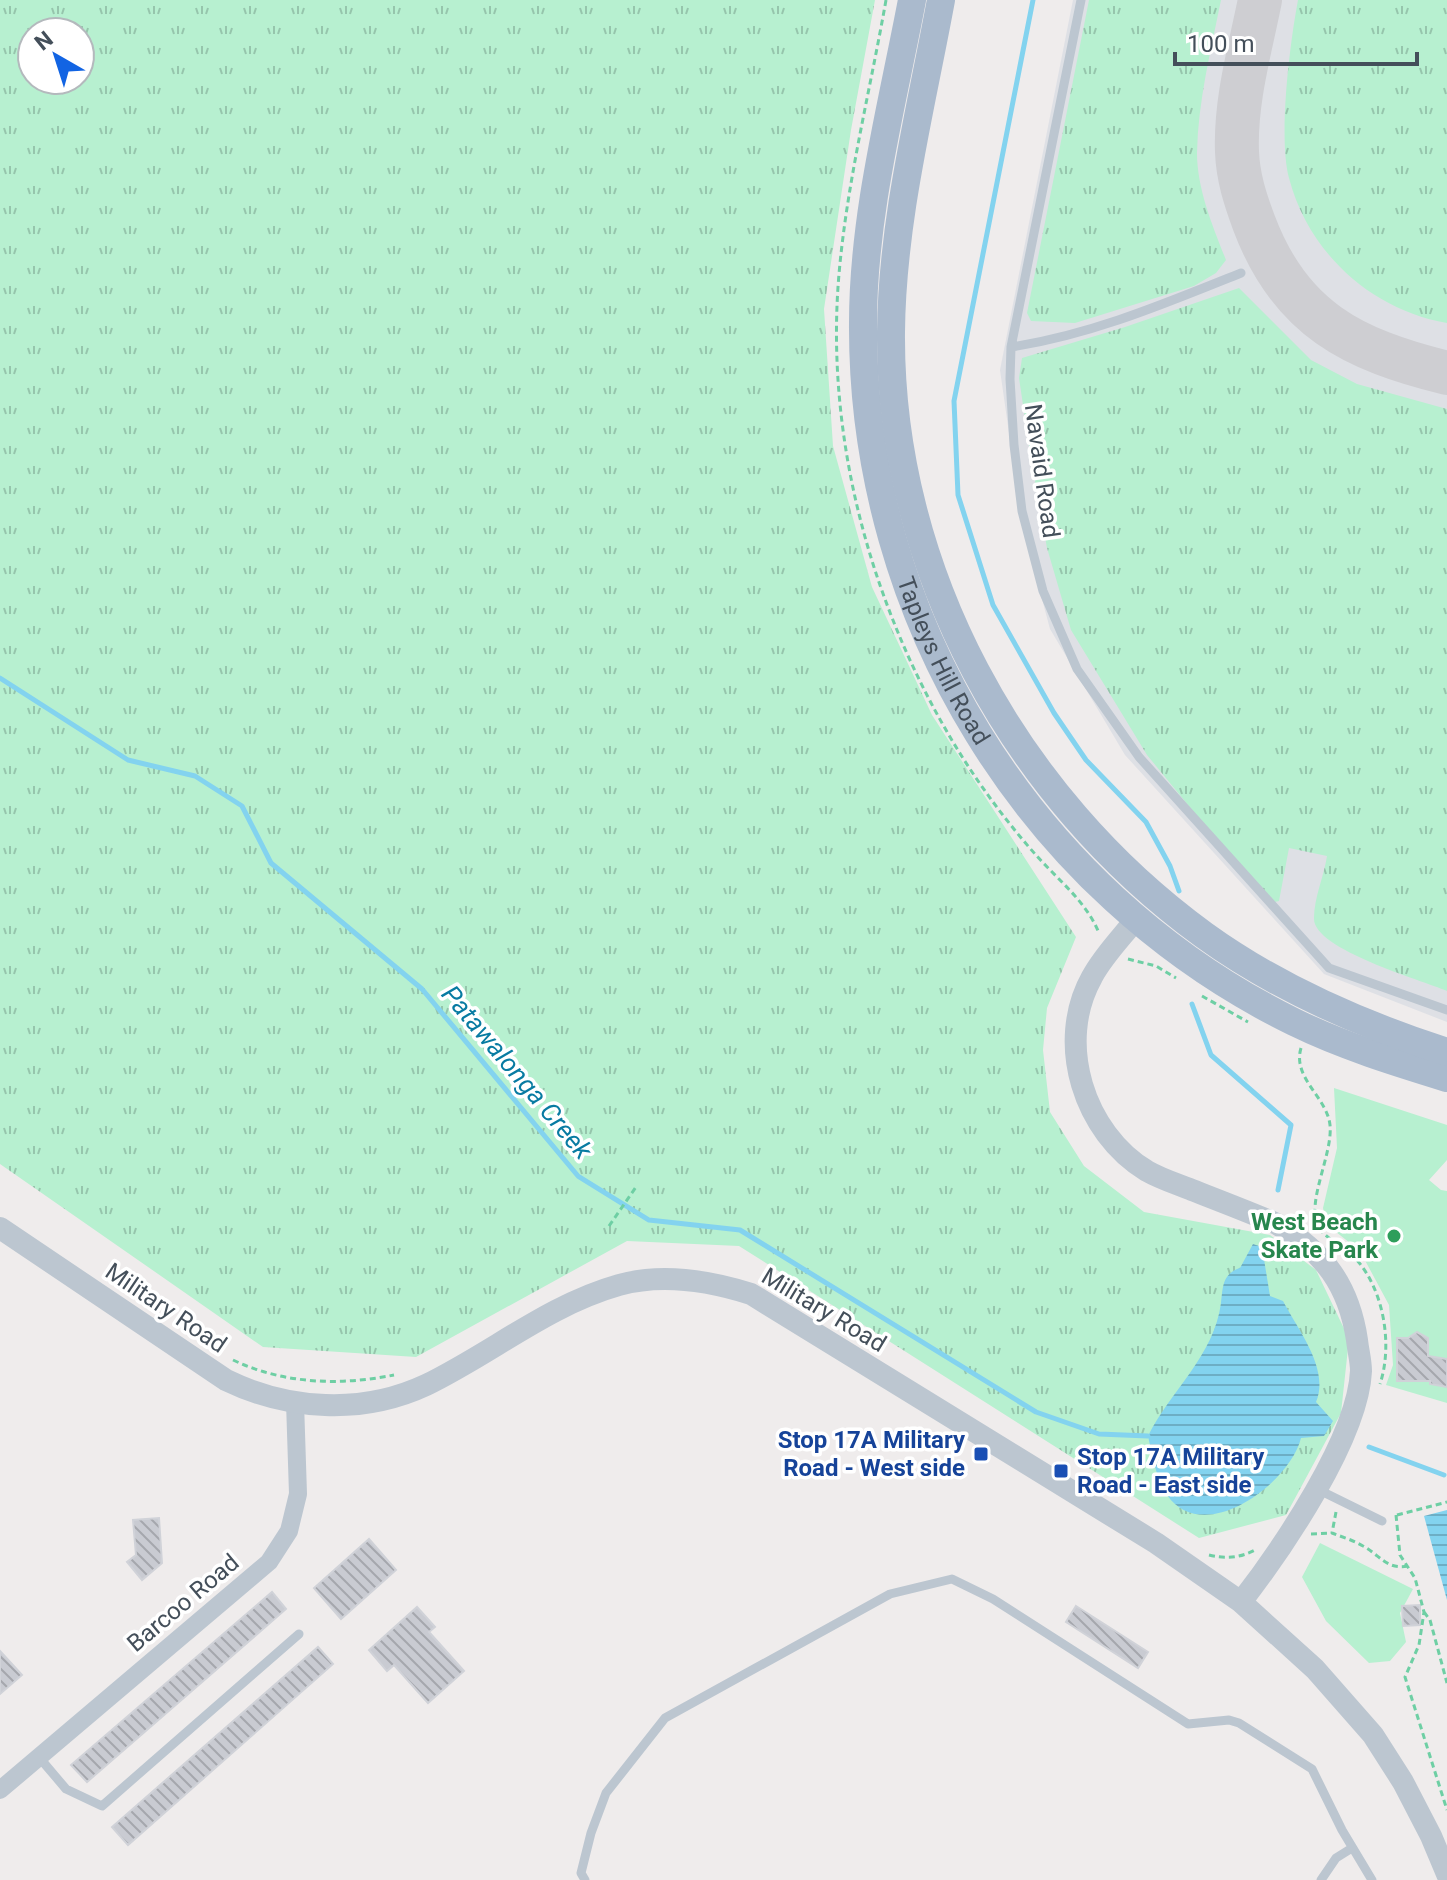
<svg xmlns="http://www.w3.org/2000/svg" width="1447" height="1880" viewBox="0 0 1447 1880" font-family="Roboto,sans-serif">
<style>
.airport{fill:#dee0e5}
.grass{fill:url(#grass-tufts);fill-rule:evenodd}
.park{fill:#b7f0d0}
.water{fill:url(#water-rules)}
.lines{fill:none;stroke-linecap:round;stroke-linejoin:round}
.stream{stroke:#83d3ef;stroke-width:5}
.taxiway{stroke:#ceced2;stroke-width:44}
.building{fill:url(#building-back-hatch);stroke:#d0d2d8;stroke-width:2}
.path{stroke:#6ecfa4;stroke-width:3;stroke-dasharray:6 4;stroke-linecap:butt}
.service{stroke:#bcc6d0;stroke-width:9}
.minor{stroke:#bcc6d0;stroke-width:18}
.tertiary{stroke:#bcc6d0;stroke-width:22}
.primary{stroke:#aabacd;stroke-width:28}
.leisure-dot{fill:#2e9e5b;stroke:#fff;stroke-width:3}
.transit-dot{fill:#1a4fb4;stroke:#fff;stroke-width:3}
.labels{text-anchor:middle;stroke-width:7;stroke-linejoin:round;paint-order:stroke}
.street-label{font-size:24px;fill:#444f5a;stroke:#fff}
.leisure-label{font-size:24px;font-weight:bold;fill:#27864d;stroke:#fff;text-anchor:end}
.transit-label{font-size:24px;font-weight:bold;fill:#164399;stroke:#fff;text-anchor:end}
.water-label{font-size:26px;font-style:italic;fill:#087ba2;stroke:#fff}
</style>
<defs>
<pattern id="grass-tufts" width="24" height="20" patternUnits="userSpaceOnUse" patternTransform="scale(2)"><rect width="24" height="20" fill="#b7f0d0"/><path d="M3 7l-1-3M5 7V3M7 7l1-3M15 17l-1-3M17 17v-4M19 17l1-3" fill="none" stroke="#96c5ac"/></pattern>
<pattern id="water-rules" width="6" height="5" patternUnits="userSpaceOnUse" patternTransform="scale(2)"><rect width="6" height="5" fill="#83d3ef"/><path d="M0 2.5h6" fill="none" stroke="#6daec5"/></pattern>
<pattern id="building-back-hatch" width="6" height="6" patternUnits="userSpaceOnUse" patternTransform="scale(2)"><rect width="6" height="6" fill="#c9cbd2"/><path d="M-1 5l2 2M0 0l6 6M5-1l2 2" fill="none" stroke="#a5a7ad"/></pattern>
</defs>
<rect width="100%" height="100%" fill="#efecec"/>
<path class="airport" d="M1073,0H1447V1022L1324,974L1125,755L1050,629L1022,524L1000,370Z"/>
<path class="grass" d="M0,0H875L851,130L824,309L833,446L872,587L932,715L1076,937L1047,1008L1043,1050L1050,1112L1084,1166L1144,1212L1270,1235L1316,1270L1349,1339L1341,1413L1286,1515L1199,1538L739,1246L627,1241L416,1357L263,1347L0,1164ZM32,32H80V80H32Z
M1089,0H1221C1211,50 1198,101 1197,153C1197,189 1213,227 1226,260L1216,273L1194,286L1075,323L1031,321L1027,313Z
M1298,0H1447V323C1371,310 1308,252 1289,178C1278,137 1290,42 1298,0Z
M1239,288L1311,360L1357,384L1447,409V991C1421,980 1312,949 1314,918C1314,898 1324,876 1327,856L1289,848L1279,901L1275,902L1211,833L1147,755L1071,630L1047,548L1031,459L1019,378L1022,358L1125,327Z"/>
<path class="park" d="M1334,1088L1447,1125V1160L1429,1180L1441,1190L1447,1191V1403L1386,1385L1393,1365L1389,1305L1360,1251L1326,1224L1323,1208L1337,1148Z
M1320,1543L1413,1589L1400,1613L1406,1642L1390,1661L1369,1663L1326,1621L1302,1577Z"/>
<path class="water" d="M1253,1244L1262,1247L1270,1296L1283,1301C1298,1330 1330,1369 1316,1402L1333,1421L1324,1436L1301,1438C1290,1483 1204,1548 1167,1495C1156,1479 1152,1454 1148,1436C1171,1390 1214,1356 1221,1303C1223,1287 1222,1274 1240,1268Z
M1447,1510V1600L1424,1516Z"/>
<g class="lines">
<path class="stream" d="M1033,0L954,401L958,495L993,605L1054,713L1086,760L1146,822L1170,866L1179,891
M0,678L128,760L195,776L242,806L271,863L422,989L578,1176L649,1220L740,1230L1036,1412L1099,1434L1148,1436
M1192,1004L1211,1055L1291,1125L1278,1190
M1369,1447L1444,1475"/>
<path class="taxiway" d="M1260,0C1250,50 1235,101 1237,152C1238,177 1245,199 1254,223C1290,319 1353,350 1447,373"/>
</g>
<path class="building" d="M1417,1332L1428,1338V1356L1447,1359V1387L1430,1384V1381H1397V1338H1408Z
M159,1518L162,1563L142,1580L127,1562L136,1555L133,1520Z
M369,1539L396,1570L341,1619L314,1588Z
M272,1592L286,1609L87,1782L71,1765Z
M1420,1605V1625L1403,1626L1402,1606Z
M1076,1606L1148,1652L1138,1668L1066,1622Z
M417,1607L435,1627L429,1632L464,1671L428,1703L394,1665L387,1671L369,1650Z
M318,1647L333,1664L128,1845L112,1827Z
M0,1651L22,1675L0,1694Z"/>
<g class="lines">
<path class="path" d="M886,0C870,91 847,182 839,274C825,436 870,603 953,742C977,782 1005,820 1035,854C1058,880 1086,901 1099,933
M1128,959L1156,966L1176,978
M1202,996L1248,1022
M1301,1048C1292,1078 1327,1097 1330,1125C1333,1154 1306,1202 1318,1226C1325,1239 1345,1247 1355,1258C1384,1289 1393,1345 1380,1384
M609,1226L636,1187
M233,1360C284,1384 339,1386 394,1375
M1336,1512L1332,1533C1342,1537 1353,1540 1363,1546C1380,1555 1386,1570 1408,1566
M1396,1515L1400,1555L1415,1578L1424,1612L1419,1645L1405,1677L1447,1810
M1397,1515L1447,1502
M1311,1534L1332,1533
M1209,1555C1225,1559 1240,1558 1255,1550
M1424,1612L1430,1620L1447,1683"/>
<path class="service" d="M1081,0L1011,347L1010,379L1014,445L1022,511L1043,591L1077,669L1139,757L1329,968L1447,1010
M1011,347C1091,335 1166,303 1241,273
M1319,1490L1382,1521
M38,1756L66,1789L102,1806L299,1634
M585,1880L581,1873L591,1833L606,1793L665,1718L890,1594L952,1579L993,1599L1188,1724L1229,1720L1239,1723L1312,1769L1342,1830L1372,1880
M1321,1880L1336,1858L1352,1848"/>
<path class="minor" d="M0,1790L269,1562L289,1531L298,1494L295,1402"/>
<path class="tertiary" d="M1136,919C1122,937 1103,956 1092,977C1055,1043 1084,1133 1147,1171C1161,1179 1177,1184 1192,1190C1220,1201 1249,1212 1277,1224C1324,1252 1349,1286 1357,1340C1358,1350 1361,1361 1361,1371C1358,1438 1282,1549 1241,1602
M0,1228L226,1380C288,1410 362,1415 426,1385C492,1353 548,1305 619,1285C662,1273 710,1281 751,1294L1156,1543L1241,1602L1315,1669L1373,1735L1403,1782L1431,1836L1447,1874"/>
<g class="primary">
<path id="s1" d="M912,0C892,106 863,214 863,323C861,617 1029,892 1294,1022C1343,1046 1395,1062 1447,1078"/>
<path d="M941,0C921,109 892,220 891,332C889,569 1014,797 1204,935C1276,987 1363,1025 1447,1052"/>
</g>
</g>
<circle class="leisure-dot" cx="1394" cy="1236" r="8"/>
<g class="transit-dot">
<rect x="973" y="1446" width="16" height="16" rx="4"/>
<rect x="1053" y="1463" width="16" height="16" rx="4"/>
</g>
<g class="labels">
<g class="street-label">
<text transform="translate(1042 471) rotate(82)" y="8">Navaid Road</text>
<text dy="8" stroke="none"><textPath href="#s1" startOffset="678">Tapleys Hill Road</textPath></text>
<text transform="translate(166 1308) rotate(34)" y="8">Military Road</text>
<text transform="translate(824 1310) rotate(31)" y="8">Military Road</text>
<text transform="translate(183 1603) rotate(-40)" y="8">Barcoo Road</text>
</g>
<g class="leisure-label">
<text x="1378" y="1230">West Beach<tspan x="1378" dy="28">Skate Park</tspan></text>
</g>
<g class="transit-label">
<text x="965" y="1448">Stop 17A Military<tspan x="965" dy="28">Road - West side</tspan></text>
<text x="1077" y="1465" text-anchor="start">Stop 17A Military<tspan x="1077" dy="28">Road - East side</tspan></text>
</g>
<g class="water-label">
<text transform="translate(517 1072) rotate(50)" y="9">Patawalonga Creek</text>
</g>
</g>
<g transform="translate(56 56) rotate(321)"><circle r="38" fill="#ffffff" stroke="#b4b9bd" stroke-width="2"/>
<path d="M0-6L14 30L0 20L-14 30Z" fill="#1264e3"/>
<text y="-12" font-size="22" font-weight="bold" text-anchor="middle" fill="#444f5a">N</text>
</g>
<path d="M1175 52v12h242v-12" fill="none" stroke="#444f5a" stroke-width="4"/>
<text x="1187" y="52" font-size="24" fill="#444f5a" stroke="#ffffff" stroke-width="6" paint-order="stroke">100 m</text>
</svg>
